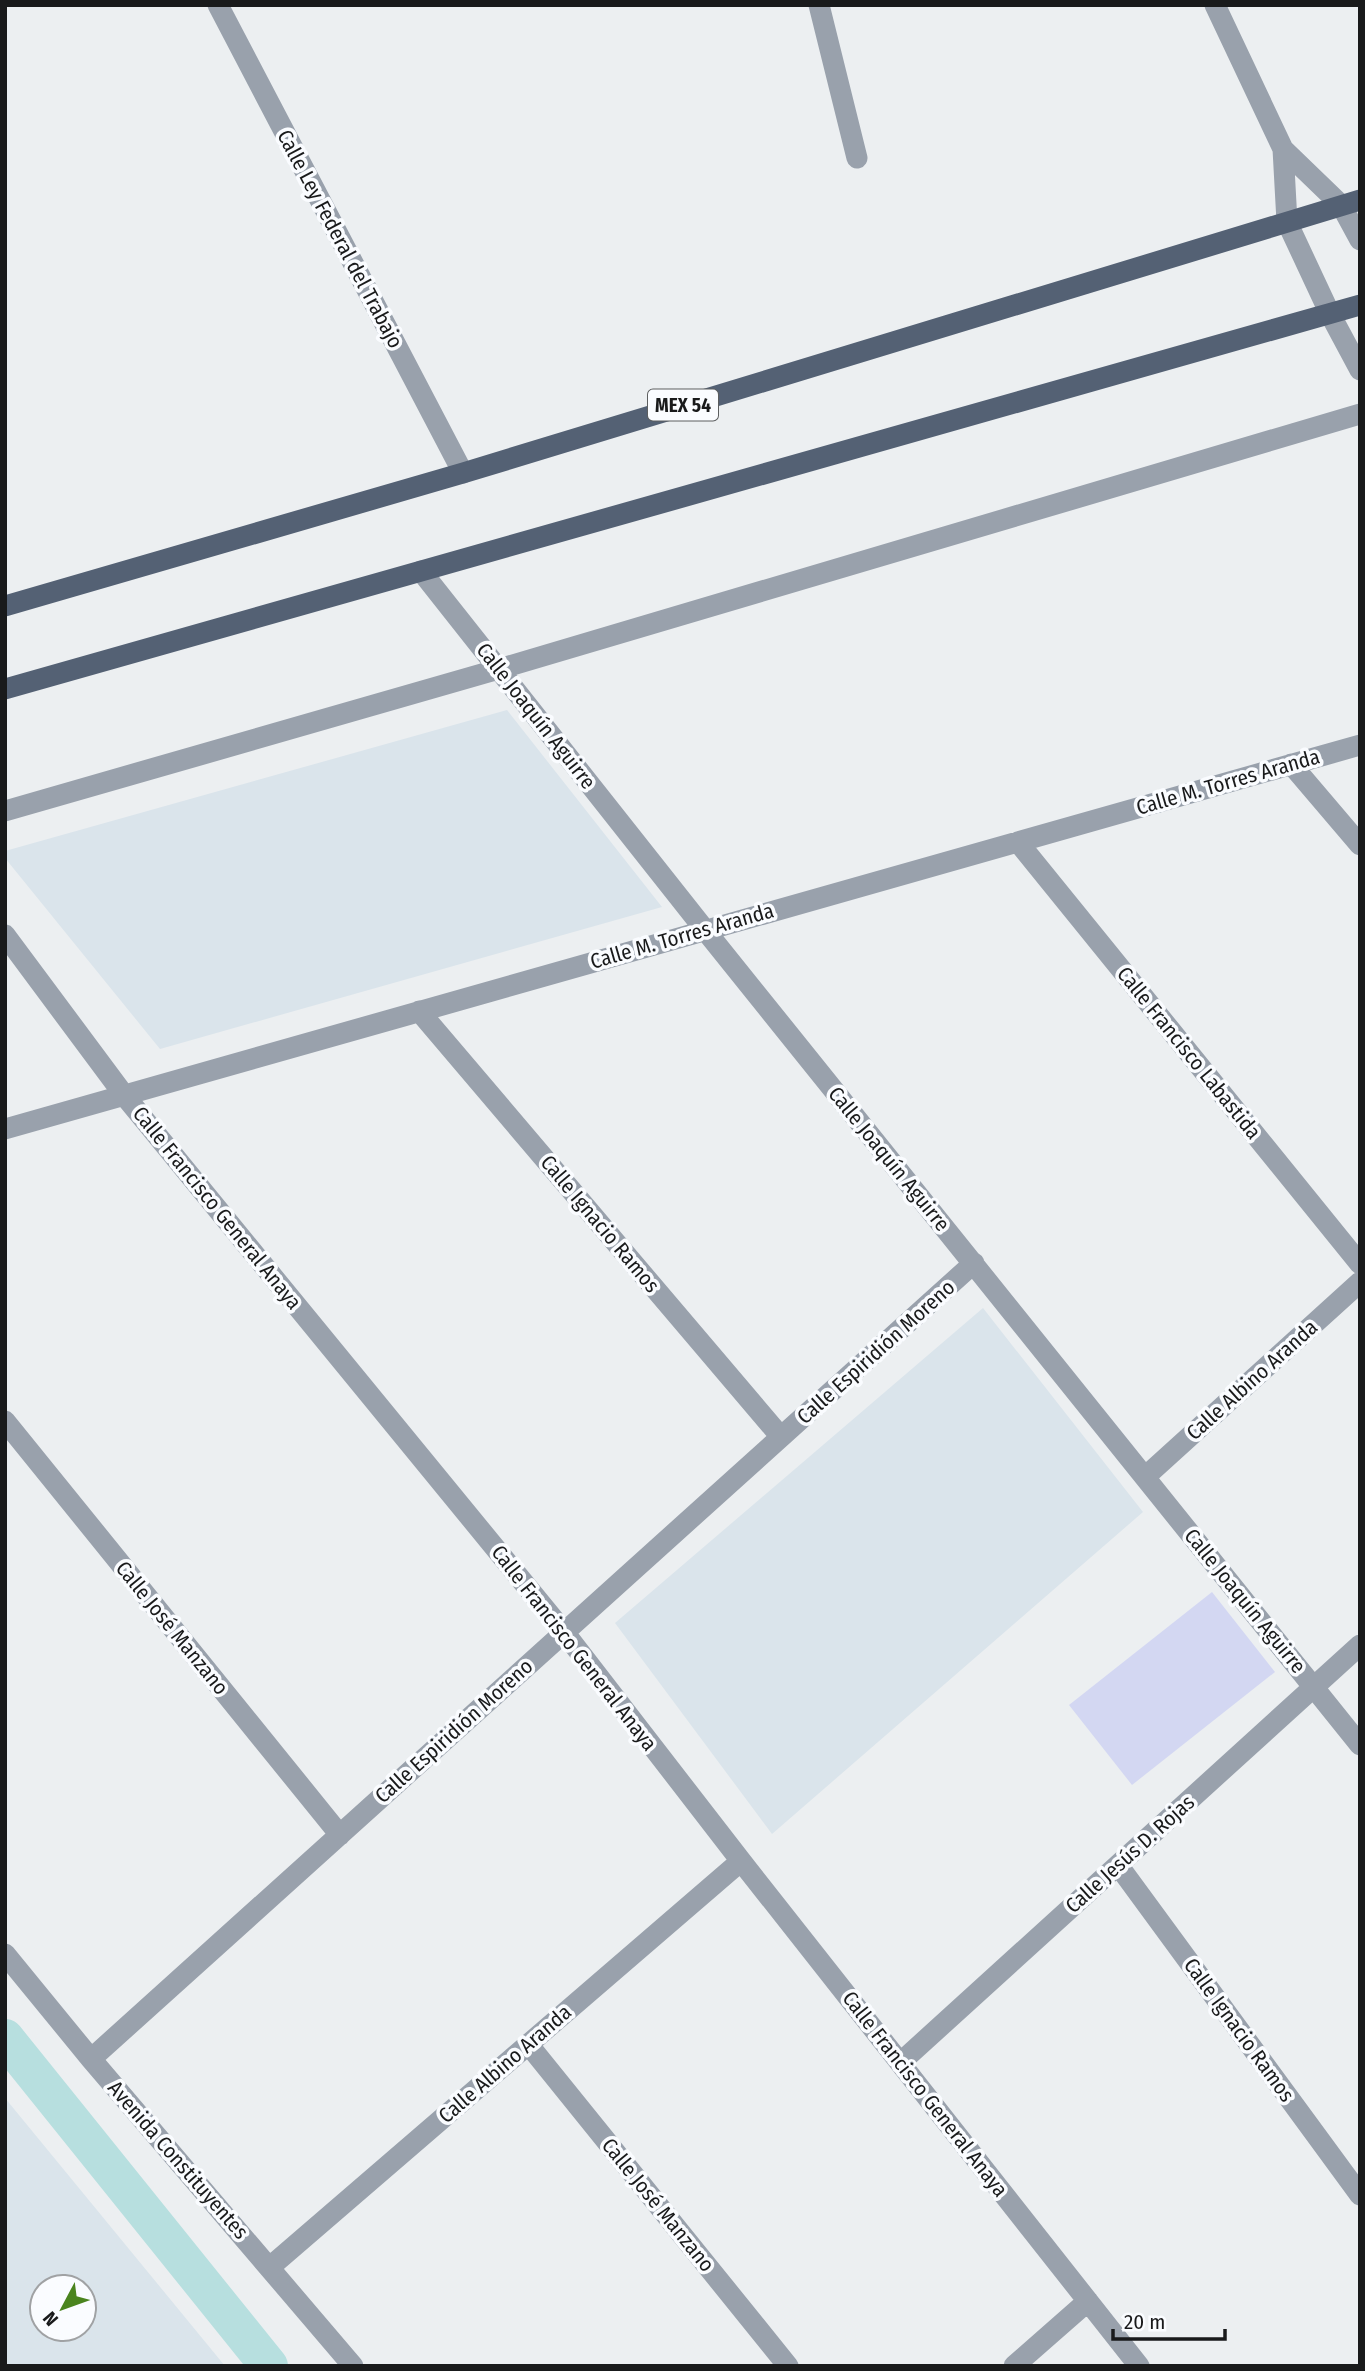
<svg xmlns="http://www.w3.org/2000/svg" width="1365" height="2371" viewBox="0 0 1365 2371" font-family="'Fira Sans Condensed',sans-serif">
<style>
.built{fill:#dae4eb;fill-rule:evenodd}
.green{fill:#d3d7f2}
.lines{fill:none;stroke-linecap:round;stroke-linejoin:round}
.canal{stroke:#b7dfdf;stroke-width:38}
.minor{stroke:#99a1ac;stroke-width:21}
.major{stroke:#546174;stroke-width:21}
.labels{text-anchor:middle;stroke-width:7;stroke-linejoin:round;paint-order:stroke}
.shield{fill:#fafcff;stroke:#5c5e5f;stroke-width:2}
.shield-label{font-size:19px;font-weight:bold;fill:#191a1b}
.street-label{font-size:21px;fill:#191a1b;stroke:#fafcff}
</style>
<rect width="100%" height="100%" fill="#eceff1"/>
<path class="built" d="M507,710L662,907L160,1049L5,858V851Z
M983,1308L1143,1512L772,1834L615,1623Z
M5,2098L225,2366H5ZM42,2287H84V2329H42Z"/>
<path class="green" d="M1212,1592L1275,1672L1132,1785L1069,1705Z"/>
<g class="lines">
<path class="canal" d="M5,2038L269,2366"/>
<path class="minor" d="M218,5L463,473
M819,5L857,158
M1215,5L1283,149L1341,205L1360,240
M1283,149L1287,222L1330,314L1360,370
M421,571L705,930L1360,1745
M1291,764L1360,845
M5,811L499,669L1360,414
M1018,842L1360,1264
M5,935L124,1095L564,1632L741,1861L1139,2366
M419,1011L781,1437
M5,1129L1360,745
M5,1421L340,1835
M1145,1477L1360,1282
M1118,1865L1360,2195
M5,1954L91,2059L353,2366
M528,2044L788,2366
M91,2059L974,1263
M900,2063L1360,1645
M270,2267L741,1861
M1014,2366L1088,2301"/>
<path class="major" d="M5,606L463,473L1360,200
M5,689L1360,305"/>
</g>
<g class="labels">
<rect class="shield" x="648" y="389.5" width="70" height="31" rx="5"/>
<g class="shield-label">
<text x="683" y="412">MEX 54</text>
</g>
<g class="street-label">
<text transform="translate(340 239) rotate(62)" y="7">Calle Ley Federal del Trabajo</text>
<text transform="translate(536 716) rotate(52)" y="7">Calle Joaquín Aguirre</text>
<text transform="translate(1228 782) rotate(-16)" y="7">Calle M. Torres Aranda</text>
<text transform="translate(682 936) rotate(-16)" y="7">Calle M. Torres Aranda</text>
<text transform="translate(1189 1053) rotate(51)" y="7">Calle Francisco Labastida</text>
<text transform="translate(889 1159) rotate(51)" y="7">Calle Joaquín Aguirre</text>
<text transform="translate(217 1208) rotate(51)" y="7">Calle Francisco General Anaya</text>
<text transform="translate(600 1224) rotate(50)" y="7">Calle Ignacio Ramos</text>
<text transform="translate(876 1352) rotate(-42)" y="7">Calle Espiridión Moreno</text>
<text transform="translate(1252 1380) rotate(-42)" y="7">Calle Albino Aranda</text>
<text transform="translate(1245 1601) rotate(51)" y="7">Calle Joaquín Aguirre</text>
<text transform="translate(172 1628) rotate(51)" y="7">Calle José Manzano</text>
<text transform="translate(574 1648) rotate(52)" y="7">Calle Francisco General Anaya</text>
<text transform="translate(454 1731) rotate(-42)" y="7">Calle Espiridión Moreno</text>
<text transform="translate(1130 1854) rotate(-42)" y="7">Calle Jesús D. Rojas</text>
<text transform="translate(1239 2030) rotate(54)" y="7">Calle Ignacio Ramos</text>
<text transform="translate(505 2064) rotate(-41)" y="7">Calle Albino Aranda</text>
<text transform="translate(925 2094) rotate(52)" y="7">Calle Francisco General Anaya</text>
<text transform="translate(178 2160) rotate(49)" y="7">Avenida Constituyentes</text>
<text transform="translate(658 2205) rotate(51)" y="7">Calle José Manzano</text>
</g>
</g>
<rect width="1365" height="2371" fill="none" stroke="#191a1b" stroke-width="14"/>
<g transform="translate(63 2308) rotate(229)"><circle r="33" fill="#fafcff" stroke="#a0a2a4" stroke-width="2"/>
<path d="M0-5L12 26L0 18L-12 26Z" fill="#4a841e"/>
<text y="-10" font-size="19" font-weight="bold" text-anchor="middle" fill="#191a1b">N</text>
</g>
<path d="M1113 2329v10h112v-10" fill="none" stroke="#191a1b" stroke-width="3.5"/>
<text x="1124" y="2329" font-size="21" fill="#191a1b" stroke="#fafcff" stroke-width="5" paint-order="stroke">20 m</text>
</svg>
